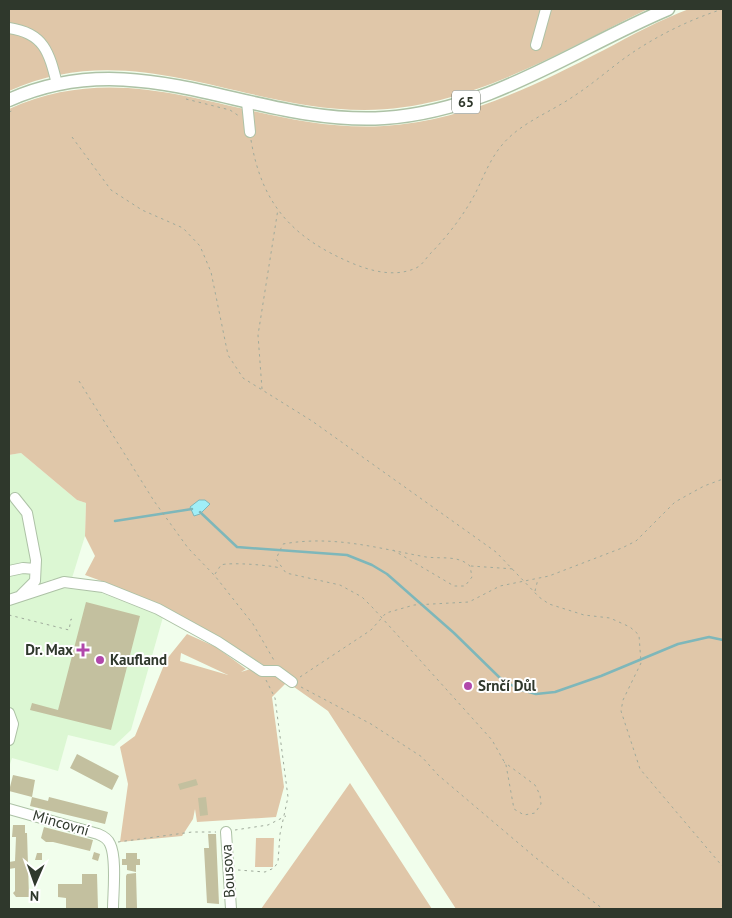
<svg xmlns="http://www.w3.org/2000/svg" width="732" height="918" viewBox="0 0 732 918" font-family="'PT Sans',sans-serif">
<style>
.built{fill:#dcf7d3}
.green{fill:#e0c7a9;fill-rule:evenodd}
.water{fill:#a0eef7;stroke:#7eb7ba}
.lines{fill:none;stroke-linecap:round;stroke-linejoin:round}
.stream{stroke:#7eb7ba;stroke-width:2.5}
.building{fill:#c3c09f}
.minor-casing{stroke:#adc2a6;stroke-width:12}
.major-casing{stroke:#adc2a6;stroke-width:15}
.path{stroke:#9faa9b;stroke-width:1;stroke-dasharray:2.5 4;stroke-linecap:butt}
.minor{stroke:#fff;stroke-width:10}
.major{stroke:#fff;stroke-width:12}
.poi-dot{fill:#b148ab;stroke:#fff;stroke-width:2}
.labels{text-anchor:middle;stroke-width:4;stroke-linejoin:round;paint-order:stroke}
.shield{fill:#fff;stroke:#6d746b;stroke-width:1}
.shield-label{font-size:14px;font-weight:bold;fill:#2f382c}
.poi-label{font-size:15px;font-weight:bold;fill:#2f382c;stroke:#fff;text-anchor:start}
.street-label{font-size:15px;fill:#2f382c;stroke:#fff}
</style>
<rect width="100%" height="100%" fill="#f1feec"/>
<path class="built" d="M21,453L77,500L86,503L85,536L72,578L53,579L9,595V455Z
M62,588L99,592L163,617L131,730L114,746L68,735L58,771L12,758L9,767V604Z"/>
<path class="green" d="M9,9H648C557,53 469,109 365,110C241,110 133,35 9,91Z
M689,9H723V909H456L328,711L287,682L272,697L284,787L276,817L197,822L195,809L193,819L182,836L120,842L128,784L120,747L135,736L166,660L187,634L216,647L246,669L241,672L263,665C209,628 148,597 85,575L95,556L85,536L86,503L77,500L21,453L9,455V109C140,49 251,134 384,126C464,121 534,86 604,50C632,35 660,20 689,9ZM181,653L228,675L180,661Z
M350,783L432,909H261Z
M256,838H274L273,867H255Z"/>
<path class="water" d="M199,500H205L210,504L200,514L194,516L190,507Z"/>
<g class="lines">
<path class="stream" d="M200,512L237,547L347,555L372,565L387,574L454,633L500,678L518,689L536,694L555,692L601,676L678,644L709,637L723,640
M115,521L192,509"/>
</g>
<path class="building" d="M86,602L140,616L111,730L30,710L32,703L58,710Z
M77,754L119,776L112,790L70,768Z
M13,775L35,780L32,797L9,791Z
M196,779L198,785L180,790L178,784Z
M32,797L48,801L49,797L108,812L105,824L30,806Z
M206,797L208,815L200,816L198,798Z
M13,825H25V833H27L29,897H16L13,893L15,891V868L9,869V862L15,861L16,837H12Z
M44,827L93,840L90,851L53,842H46L41,838Z
M208,834H216L219,904L207,903L204,848H209Z
M94,852L100,854L98,861L92,859Z
M37,853H42V860H35Z
M126,853H137V859H140V865H136V872L127,870V865H122V859H126Z
M136,873L137,908H126V876L127,874Z
M82,874H97L98,909H66V898L58,897V884H82Z"/>
<g class="lines">
<g class="minor-casing">
<path id="minor" d="M9,28C44,33 49,52 57,84
M536,45L546,9
M247,102L250,132
M15,498L27,513L36,560L35,581L21,595
M9,571L23,568L35,569
M9,600L64,582L103,587L158,609L218,642L262,671H277L292,682
M9,713L13,724L9,740
M9,809L98,834C103,836 108,839 110,844C117,858 113,893 113,909
M226,832L231,909"/>
</g>
<g class="major-casing">
<path id="major" d="M9,100C141,41 251,126 384,118C490,111 573,49 668,9"/>
</g>
<path class="path" d="M186,99L230,110L239,116
M9,112L14,110
M72,137L111,190L142,210L183,228L200,246L211,272L228,355L243,378L312,421L496,552L539,597L549,604L584,615L610,618L630,627L639,635L641,663L623,700L621,711L640,769L723,867
M251,140C262,206 294,239 354,264C374,272 396,277 416,268C423,265 427,256 432,252C449,234 463,216 475,194C483,178 490,159 502,145C520,123 551,112 574,96C591,85 606,72 622,60C652,38 688,20 723,9
M79,381L154,501L188,548L215,576L253,624L275,662
M262,389L258,335L278,209
M393,550L454,586H465L472,577L470,566C458,555 442,559 426,557C377,548 333,535 283,544L276,559L286,573L340,585L362,597L373,608L492,740L506,765L514,809L524,815L535,813L541,804L540,795L535,785L504,762
M471,566L514,569
M215,574L221,565C229,562 270,565 280,568
M535,591L538,579
M9,615L69,630L71,619L73,620
M300,677L371,630L386,613L414,605L469,602L500,586L549,576L622,548L636,541L675,502L704,486L723,479
M301,687L371,724L422,757L438,775L536,858L603,909
M235,830L268,825L286,816
M118,842L192,832H216
M238,870L265,872L274,868L278,862L280,834L288,797L275,698L266,680"/>
<use href="#minor" class="minor"/>
<use href="#major" class="major"/>
</g>
<g class="poi-dot">
<path d="M80.5 642.5h5v5h5v5h-5v5h-5v-5h-5v-5h5z"/>
<circle cx="100" cy="660" r="5"/>
<circle cx="468" cy="686" r="5"/>
</g>
<g class="labels">
<rect class="shield" x="452" y="90.5" width="28" height="23" rx="4"/>
<g class="shield-label">
<text x="466" y="107">65</text>
</g>
<g class="poi-label">
<text x="73" y="655" text-anchor="end">Dr. Max</text>
<text x="110" y="665">Kaufland</text>
<text x="478" y="691">Srnčí Důl</text>
</g>
<g class="street-label">
<text transform="translate(61 823) rotate(16)" y="5">Mincovní</text>
<text transform="translate(228 871) rotate(-94)" y="5">Bousova</text>
</g>
</g>
<rect width="732" height="918" fill="none" stroke="#2f382c" stroke-width="20"/>
<g transform="translate(35 883) rotate(182)" stroke="#ffffff" stroke-width="4" paint-order="stroke">
<path d="M0-4L9 19L0 12L-9 19Z" fill="#2f382c"/>
<text y="-8" font-size="14" font-weight="bold" text-anchor="middle" fill="#2f382c">N</text>
</g>
</svg>
